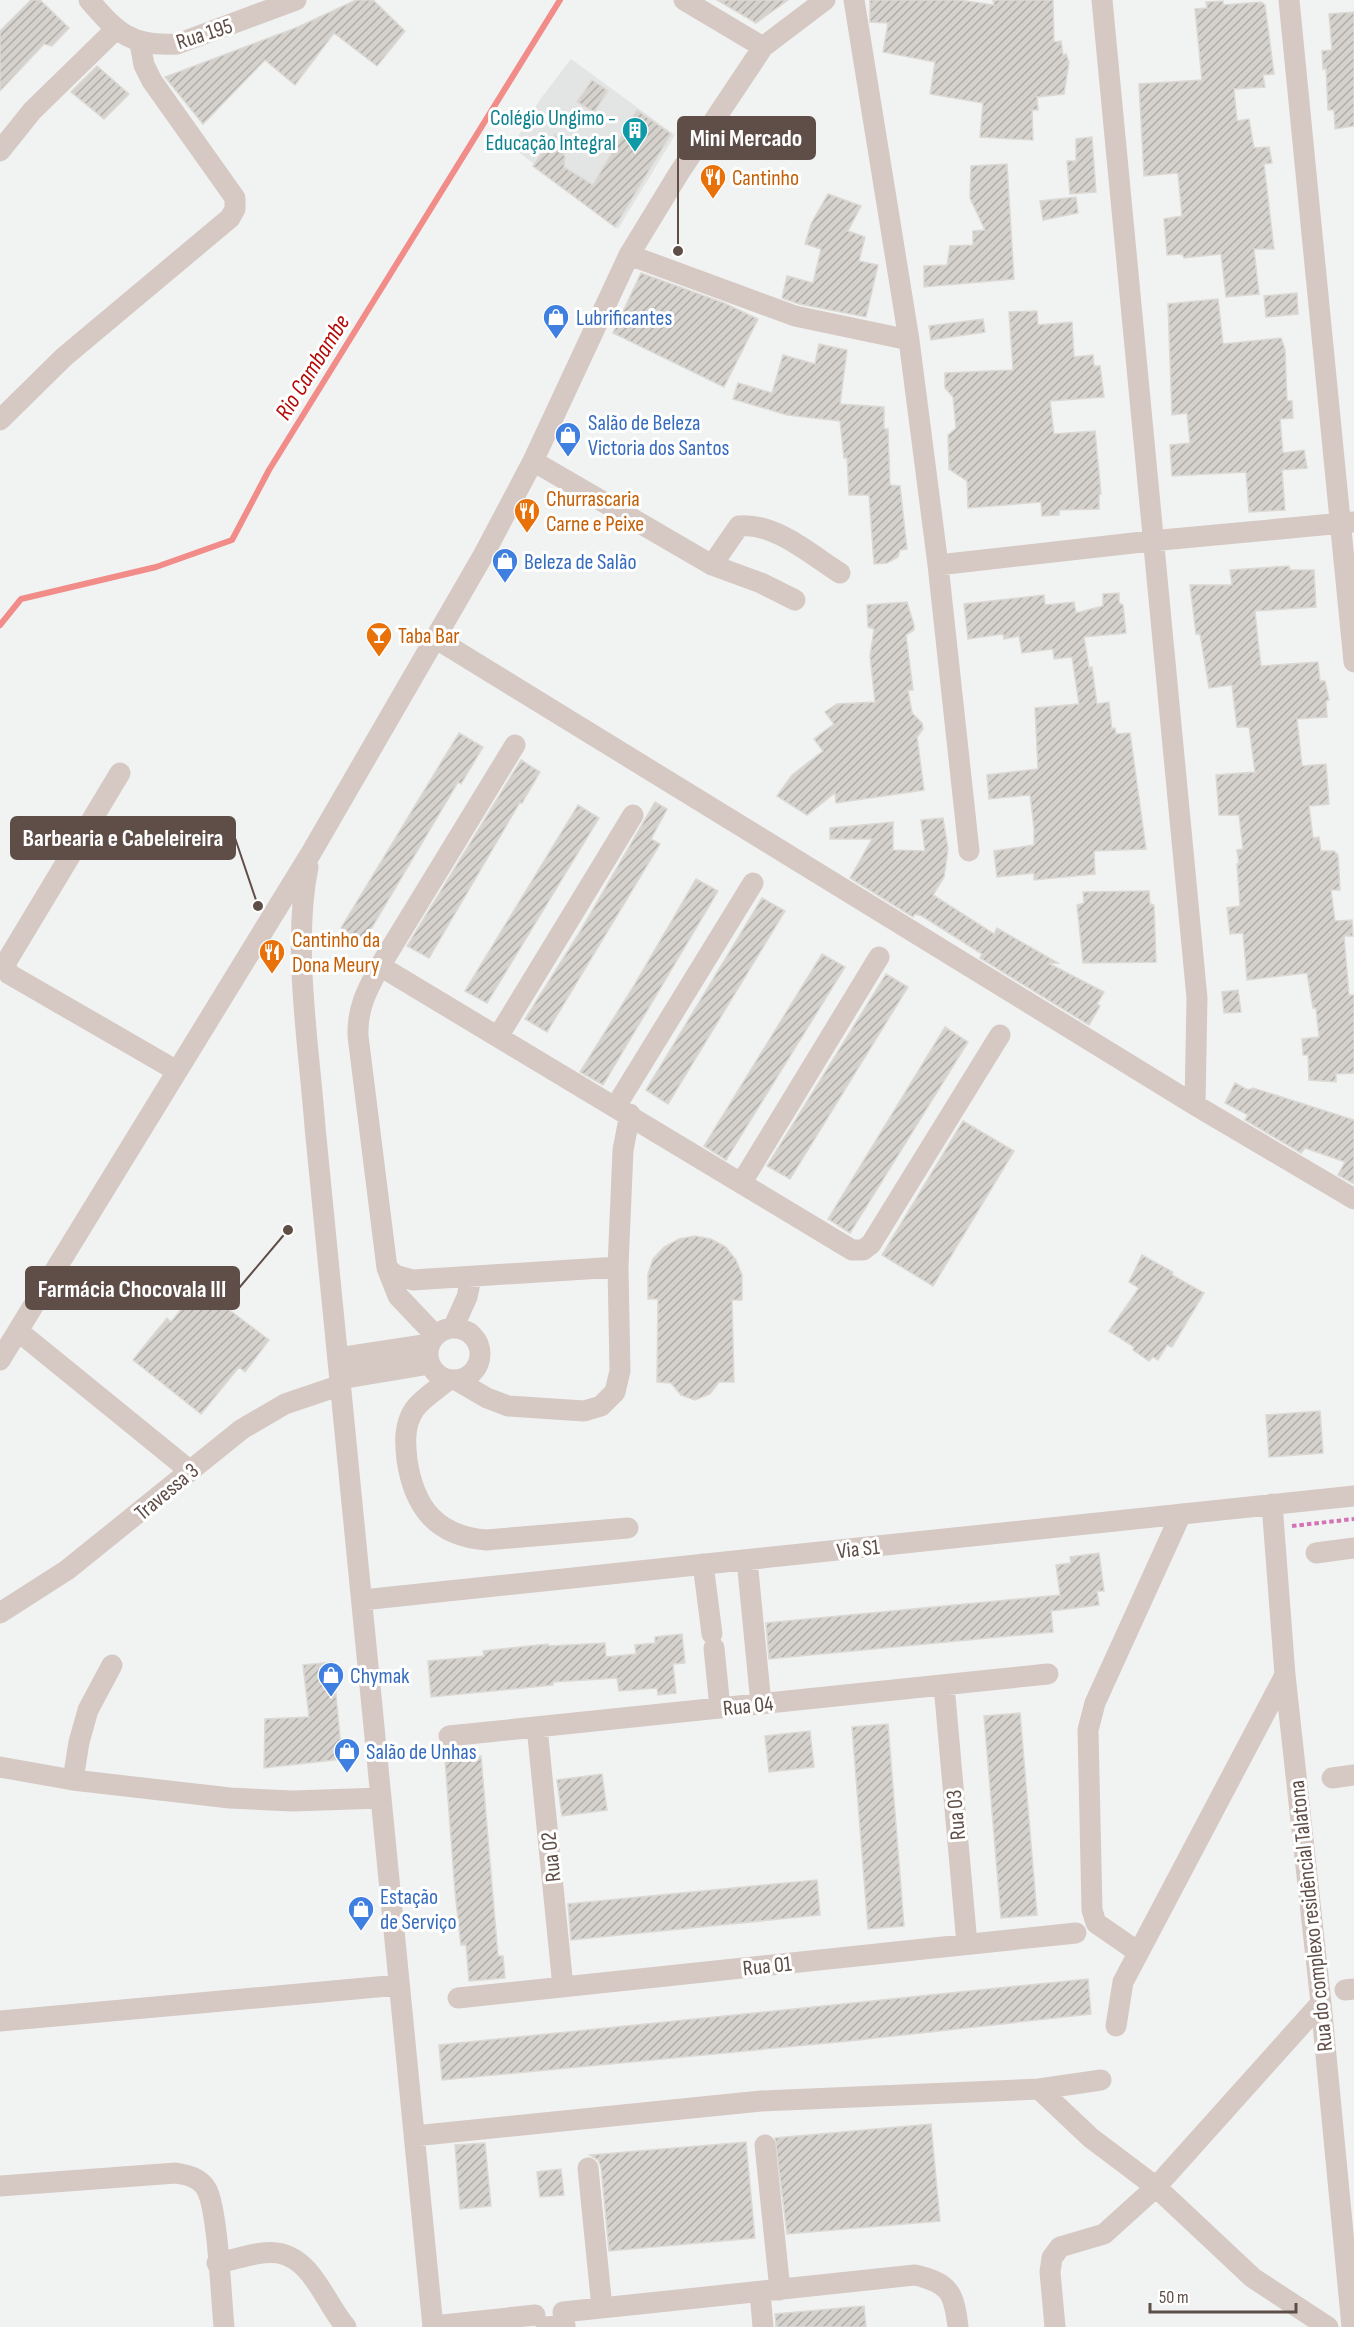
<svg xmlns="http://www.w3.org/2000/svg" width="1354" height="2327" viewBox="0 0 1354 2327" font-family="'Sofia Sans Condensed',sans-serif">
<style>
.education{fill:#e3e4e4}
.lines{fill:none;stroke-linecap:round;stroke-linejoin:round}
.stream{stroke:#f18c89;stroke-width:6}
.building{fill:url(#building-hatch);stroke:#dcd9d5;stroke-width:1.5}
.path{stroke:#d274b4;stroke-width:4;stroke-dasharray:4.5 3;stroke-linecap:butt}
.minor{stroke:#d6c9c4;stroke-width:21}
.labels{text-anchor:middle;stroke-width:6;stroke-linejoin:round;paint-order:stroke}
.street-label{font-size:22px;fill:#5f4e48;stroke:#fff}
.culture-label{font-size:22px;fill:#0d838f;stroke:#fff;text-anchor:end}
.food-label{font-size:22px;fill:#c56008;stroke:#fff;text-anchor:start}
.shop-label{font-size:22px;fill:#366cbe;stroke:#fff;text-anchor:start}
.water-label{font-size:24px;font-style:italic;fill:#b50906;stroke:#fff}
.leader{fill:none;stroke:#5f4e48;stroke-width:2}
.callout-dot{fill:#5f4e48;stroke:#fff;stroke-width:2}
.callout{fill:#5f4e48;stroke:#5f4e48;stroke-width:2}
.callout-label{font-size:24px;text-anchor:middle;font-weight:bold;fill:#fff}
</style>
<defs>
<pattern id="building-hatch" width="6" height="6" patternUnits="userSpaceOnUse" patternTransform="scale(1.5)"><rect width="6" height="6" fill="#d5d1cd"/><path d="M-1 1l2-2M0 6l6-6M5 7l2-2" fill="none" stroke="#b0aca8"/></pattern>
</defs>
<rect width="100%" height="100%" fill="#f1f3f3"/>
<path class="education" d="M571,59L675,135L618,229L512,147L539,101Z"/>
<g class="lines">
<path class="stream" d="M0,625L21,599L156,567L232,540L269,470L560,0"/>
</g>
<path class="building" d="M31,0H40L69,28L52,46L44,44L0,91V31Z
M356,0H373L405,31L377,66L334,33L295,85L265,60L203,124L165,77L298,27Z
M717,0H788L756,23Z
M870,0H959L994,5L993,0H1053L1054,42L1061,41L1063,55L1066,54L1069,62L1064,94L1037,97L1038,110H1032L1033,140L980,137L983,103L930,94L935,62L883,52L888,23L870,22Z
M1223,1V5L1261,2L1265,5L1274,74L1263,75L1265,87L1234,89L1237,121L1249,119L1254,148L1269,147L1272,163L1264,164L1274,249H1254L1259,294L1226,297L1221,254L1184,258L1182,254L1167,255L1164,219L1182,216L1178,173L1144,176L1139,84L1202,80L1195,9L1207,8L1206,2Z
M1354,12V126L1335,129L1334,110H1328L1326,68L1323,69L1322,51L1332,50L1329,14Z
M97,66L129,94L104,119L71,92Z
M592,80L608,91L594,112L577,102Z
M637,110L671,134L615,227L533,166L555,134L565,157L564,167L593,185Z
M1092,137L1096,192L1070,194L1067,161H1076V139Z
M1007,164L1014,279L924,287V266L947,265L950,246L973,245V231L985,230L970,198L971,166Z
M828,194L861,206L848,231L865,237L859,261L878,265L866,317L799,304L782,298L787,276L813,283L821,249L805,244L811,224Z
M1076,197L1078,213L1043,220L1040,201Z
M641,273L724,303L758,319L724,387L613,333Z
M1297,293L1298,314L1266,317L1264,296Z
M1218,299L1223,344L1281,338L1285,349L1287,401H1292L1293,418L1280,419L1283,453L1304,450L1307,468L1282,470L1285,510L1249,512L1246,472L1172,476L1170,445L1190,443L1187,413L1172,415L1168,304Z
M1037,311L1038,325L1072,322L1074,357L1093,355L1094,366H1100L1104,397L1050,401L1054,434L1095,431L1101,494H1099V509L1059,510V515L1042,516L1041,502L968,508L967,481L949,469L948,435L956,428L953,397L945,388V373L1013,370L1009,312Z
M983,319L985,332L931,340L929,326Z
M819,344L847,350L840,404L884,407V429H888L890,485L900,486L907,549L900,550L898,557L887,563L874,564L869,495H849L847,458H844L840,421L787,415L733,399L738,383L772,393L783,355L815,364Z
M1289,566L1290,570H1314L1316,607L1255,611L1258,641L1261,666L1318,662L1320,681H1325L1329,700L1326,701L1327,717L1297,719L1302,766L1326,764L1329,804L1309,806L1313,838L1319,837L1321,851H1334L1338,855L1340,890H1331L1335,921L1352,920L1353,936H1344L1349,995H1354V1073L1336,1074V1082L1309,1080L1308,1055H1303L1302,1039L1319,1037L1316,1008H1313L1307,973L1247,980L1243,933L1230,934L1227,908L1240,906L1237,864L1239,863L1237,850L1243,849L1239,815H1219L1216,775L1255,772L1249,727H1237L1232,685L1209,688L1200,634H1196L1190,585H1232L1230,570Z
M1119,593V603L1123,605L1126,633L1084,637L1089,668L1092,667L1097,704L1109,702L1112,729L1115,728L1116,734L1130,733L1146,849L1094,851L1095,874L1034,880V873L997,877L994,851L1034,845V828L1030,795L989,799L987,775L1038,769L1035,708L1079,704L1072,657L1054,659L1053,649L1022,653L1019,636L1004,639L1003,634L968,639L964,604L1044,595L1045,605L1074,602L1076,613L1103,606V594Z
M907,602L914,625V630L906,635L913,690H908L912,713L922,723L923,729L917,737L924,790L836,803L835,793L807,815L777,796L792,775L823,751L814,739L834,724L825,712L837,704L875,702L870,656L874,629L868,627L867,605Z
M459,733L483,747L461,784L458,782L364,941L341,928Z
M521,760L540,772L522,803L520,802L429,958L407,946Z
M655,802L667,809L651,839L660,844L547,1032L525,1019L581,930Z
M578,805L599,818L487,1003L465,991Z
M943,818L948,849L944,877L933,895L994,934L997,928L1058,963H1048L1104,992L1097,1004L1100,1006L1089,1025L980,958L982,954L922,916L915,914L913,917L850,878L872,839H830V828L893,822V850L925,851L921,820Z
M696,879L718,891L603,1085L580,1072L635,984Z
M1149,891L1150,904L1154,905L1156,962L1083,963L1077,905L1084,903L1083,892Z
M762,898L785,911L668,1104L646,1090Z
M822,954L845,967L726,1160L704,1146Z
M886,974L908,987L790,1179L767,1166Z
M1238,990L1241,1012L1224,1013L1222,992Z
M945,1027L968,1042L850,1233L828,1219Z
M1235,1083L1248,1090L1253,1088L1354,1120V1184L1338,1175L1345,1162L1305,1148L1301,1153L1245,1120L1248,1115L1225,1103Z
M963,1121L1014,1151L933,1286L882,1255Z
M695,1236L711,1239L726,1247L736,1260L742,1275V1300H732L734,1382H719L710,1394L695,1400L681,1395L671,1383L657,1382L658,1299H648V1274L653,1259L664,1247L679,1239Z
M1142,1255L1173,1272L1172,1275L1204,1293L1172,1347L1167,1345L1158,1360L1153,1357L1149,1361L1133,1350L1134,1347L1109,1331L1139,1288L1129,1282Z
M199,1287L269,1340L245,1372L239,1367L201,1414L133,1360L167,1318L171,1322Z
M1320,1411L1323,1453L1269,1457L1266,1415Z
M1099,1553L1104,1591H1097L1099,1605L1051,1611L1053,1632L769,1659L766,1623L1060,1595L1056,1565L1071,1563L1070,1557Z
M682,1634L685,1663L673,1664L676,1693L658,1695L657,1688L619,1691L617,1678L553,1682V1685L431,1697L428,1661L484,1656L483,1651L548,1644L549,1646L605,1643L606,1657L636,1654L635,1645L655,1643V1637Z
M333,1662L342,1759L264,1768L265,1719L309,1717L303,1665Z
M1020,1713L1037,1915L1001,1918L984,1716Z
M888,1724L904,1926L868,1929L852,1727Z
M810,1731L814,1767L769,1772L765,1736Z
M481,1756L498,1956H503L505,1978L469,1981L466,1945H461L455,1892L445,1759Z
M602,1774L607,1810L562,1816L557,1780Z
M817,1880L820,1915L571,1940L568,1904Z
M1088,1979L1091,2014L849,2041L442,2080L439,2045Z
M931,2124L940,2221L787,2234L775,2138Z
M746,2142L755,2238L609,2251L601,2167L598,2160L590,2155Z
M485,2143L491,2206L460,2209L455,2145Z
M561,2169L564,2195L540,2197L537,2172Z
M864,2306L866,2327H776L775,2314Z"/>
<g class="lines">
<path class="path" d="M1292,1526L1354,1519"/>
<path class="minor" d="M89,0C117,33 132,47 177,44L296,0
M684,0L763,47
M854,0L909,340L938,565L969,851
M1102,0L1197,998L1195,1105
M1289,0L1354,662
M0,151L32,111L116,29
M629,255L795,316L909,340
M0,420L64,357L230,218L235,209V198L152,81L144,65L140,43
M533,461L712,565L761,583L795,600
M712,565L739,526C775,522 811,555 840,573
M938,565L1151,541L1354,522
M435,638L1195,1105L1354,1199
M515,745L380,966L852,1250H863L871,1244L1000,1035
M120,773L5,964L9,974L177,1071
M308,867C292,946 309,1046 315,1127L433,2327
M380,966C367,990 357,1008 358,1036L387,1268L395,1275L413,1280L618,1267
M499,1035L633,815
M616,1106L753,883
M742,1182L879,957
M387,1268L398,1296L435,1335
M428 1354a26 26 0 1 1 52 0a26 26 0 1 1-52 0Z
M453,1328L467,1297L471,1278
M18,1331L189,1470
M338,1358L430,1344
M0,1360L311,853L484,554L533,461L629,255L679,173L763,47L825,0
M340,1379L430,1364
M448,1380C438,1389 421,1399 414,1410C404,1425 405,1443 407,1460C414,1507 436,1536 486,1540L628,1528
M456,1380L487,1398L508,1406L584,1411L601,1406L615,1392L620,1371L618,1267L623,1150L630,1114
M1272,1504L1285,1675L1321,2003L1352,2327
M1316,1553L1354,1548
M747,1560L761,1704
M703,1564L712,1634
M362,1600L1354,1496
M0,1613L67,1570L242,1429L285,1404L341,1385
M714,1648L720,1708
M944,1685L967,1944
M537,1727L563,1987
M449,1736L1048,1674
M0,1767L73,1780L230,1798L293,1801L381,1798
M1332,1778L1354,1775
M73,1780L79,1742L88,1710L112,1665
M1138,1952L1096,1923L1092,1910L1088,1730L1095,1703L1181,1514
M1345,1990L1354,1989
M458,1998L1076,1933
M0,2021L399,1985
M1116,2026L1123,1982L1285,1675
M1039,2089L1091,2138L1156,2187L1253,2278L1328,2327
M414,2136L761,2101L1039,2089L1101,2080
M765,2145L780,2290
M588,2168L602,2308
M0,2186L176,2173C188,2175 201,2178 207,2190C218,2212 221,2298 224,2327
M217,2263C236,2260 259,2250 278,2253C313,2259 325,2303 346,2327
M760,2292L763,2327
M433,2326L535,2315
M546,2327L565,2325
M565,2327L563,2312L915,2275C950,2283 954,2293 958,2327
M1055,2327L1050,2272L1052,2258L1060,2247L1104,2234L1156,2187L1321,2003"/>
</g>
<defs>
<g id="building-pin" transform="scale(1.35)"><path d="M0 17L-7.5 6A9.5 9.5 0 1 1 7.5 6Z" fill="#0f9aa8" stroke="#fff"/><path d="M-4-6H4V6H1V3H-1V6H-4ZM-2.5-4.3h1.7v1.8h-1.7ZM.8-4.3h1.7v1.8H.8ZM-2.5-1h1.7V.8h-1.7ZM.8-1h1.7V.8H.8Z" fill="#fff"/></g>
<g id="restaurant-pin" transform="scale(1.35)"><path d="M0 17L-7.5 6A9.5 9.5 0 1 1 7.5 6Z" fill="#e8710a" stroke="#fff"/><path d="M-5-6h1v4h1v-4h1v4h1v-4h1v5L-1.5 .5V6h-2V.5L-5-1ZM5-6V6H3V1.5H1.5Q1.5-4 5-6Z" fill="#fff"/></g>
<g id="shop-pin" transform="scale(1.35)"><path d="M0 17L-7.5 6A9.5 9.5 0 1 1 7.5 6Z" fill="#3f7fe0" stroke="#fff"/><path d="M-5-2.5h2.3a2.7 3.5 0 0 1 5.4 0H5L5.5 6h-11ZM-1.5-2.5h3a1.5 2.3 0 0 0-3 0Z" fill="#fff"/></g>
<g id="bar-pin" transform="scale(1.35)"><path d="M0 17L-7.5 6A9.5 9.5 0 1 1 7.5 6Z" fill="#e8710a" stroke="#fff"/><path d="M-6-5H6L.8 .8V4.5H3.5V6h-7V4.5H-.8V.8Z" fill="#fff"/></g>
</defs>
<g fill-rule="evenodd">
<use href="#building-pin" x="635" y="130"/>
<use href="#restaurant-pin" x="713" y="177"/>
<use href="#shop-pin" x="556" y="317"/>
<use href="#shop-pin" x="568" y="435"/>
<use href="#restaurant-pin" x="527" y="511"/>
<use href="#shop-pin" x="505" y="561"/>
<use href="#bar-pin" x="379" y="635"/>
<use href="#restaurant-pin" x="272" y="952"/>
<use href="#shop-pin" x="331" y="1675"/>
<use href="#shop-pin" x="347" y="1751"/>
<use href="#shop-pin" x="361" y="1909"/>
</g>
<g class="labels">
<g class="street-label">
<text transform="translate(204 33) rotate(-18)" y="8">Rua 195</text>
<text transform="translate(166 1491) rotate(-40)" y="8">Travessa 3</text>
<text transform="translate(858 1548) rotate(-6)" y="8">Via S1</text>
<text transform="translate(748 1705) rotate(-6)" y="8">Rua 04</text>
<text transform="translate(955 1815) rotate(-95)" y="8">Rua 03</text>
<text transform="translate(550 1857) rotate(-96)" y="8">Rua 02</text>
<text transform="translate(1310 1916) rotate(-96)" y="8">Rua do complexo residêncial Talatona</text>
<text transform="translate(767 1965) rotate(-6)" y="8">Rua 01</text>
</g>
<g class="culture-label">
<text x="616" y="125">Colégio Ungimo -<tspan x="616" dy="25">Educação Integral</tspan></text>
</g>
<g class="food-label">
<text x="732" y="185">Cantinho</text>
<text x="546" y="506">Churrascaria<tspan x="546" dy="25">Carne e Peixe</tspan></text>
<text x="398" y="643">Taba Bar</text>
<text x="292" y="947">Cantinho da<tspan x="292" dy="25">Dona Meury</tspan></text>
</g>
<g class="shop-label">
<text x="576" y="325">Lubrificantes</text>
<text x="588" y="430">Salão de Beleza<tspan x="588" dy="25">Victoria dos Santos</tspan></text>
<text x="524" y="569">Beleza de Salão</text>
<text x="350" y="1683">Chymak</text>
<text x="366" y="1759">Salão de Unhas</text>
<text x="380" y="1904">Estação<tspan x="380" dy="25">de Serviço</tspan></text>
</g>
<g class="water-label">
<text transform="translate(312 367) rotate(-58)" y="8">Rio Cambambe</text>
</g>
</g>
<path class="leader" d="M678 251L678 138M258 906L235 838M288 1230L239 1288"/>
<g class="callout-dot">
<circle cx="678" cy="251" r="6"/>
<circle cx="258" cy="906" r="6"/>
<circle cx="288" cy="1230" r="6"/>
</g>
<g class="callout">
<rect x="678" y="117" width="137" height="42" rx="6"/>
<rect x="11" y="817" width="224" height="42" rx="6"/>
<rect x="26" y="1267" width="213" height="42" rx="6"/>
</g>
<g class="callout-label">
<text x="746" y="146">Mini Mercado</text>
<text x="123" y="846">Barbearia e Cabeleireira</text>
<text x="132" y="1297">Farmácia Chocovala III</text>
</g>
<path d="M1150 2303v9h146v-9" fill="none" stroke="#5f4e48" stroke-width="3"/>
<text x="1159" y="2303" font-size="18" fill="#5f4e48" stroke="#ffffff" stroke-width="4.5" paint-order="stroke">50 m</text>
</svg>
